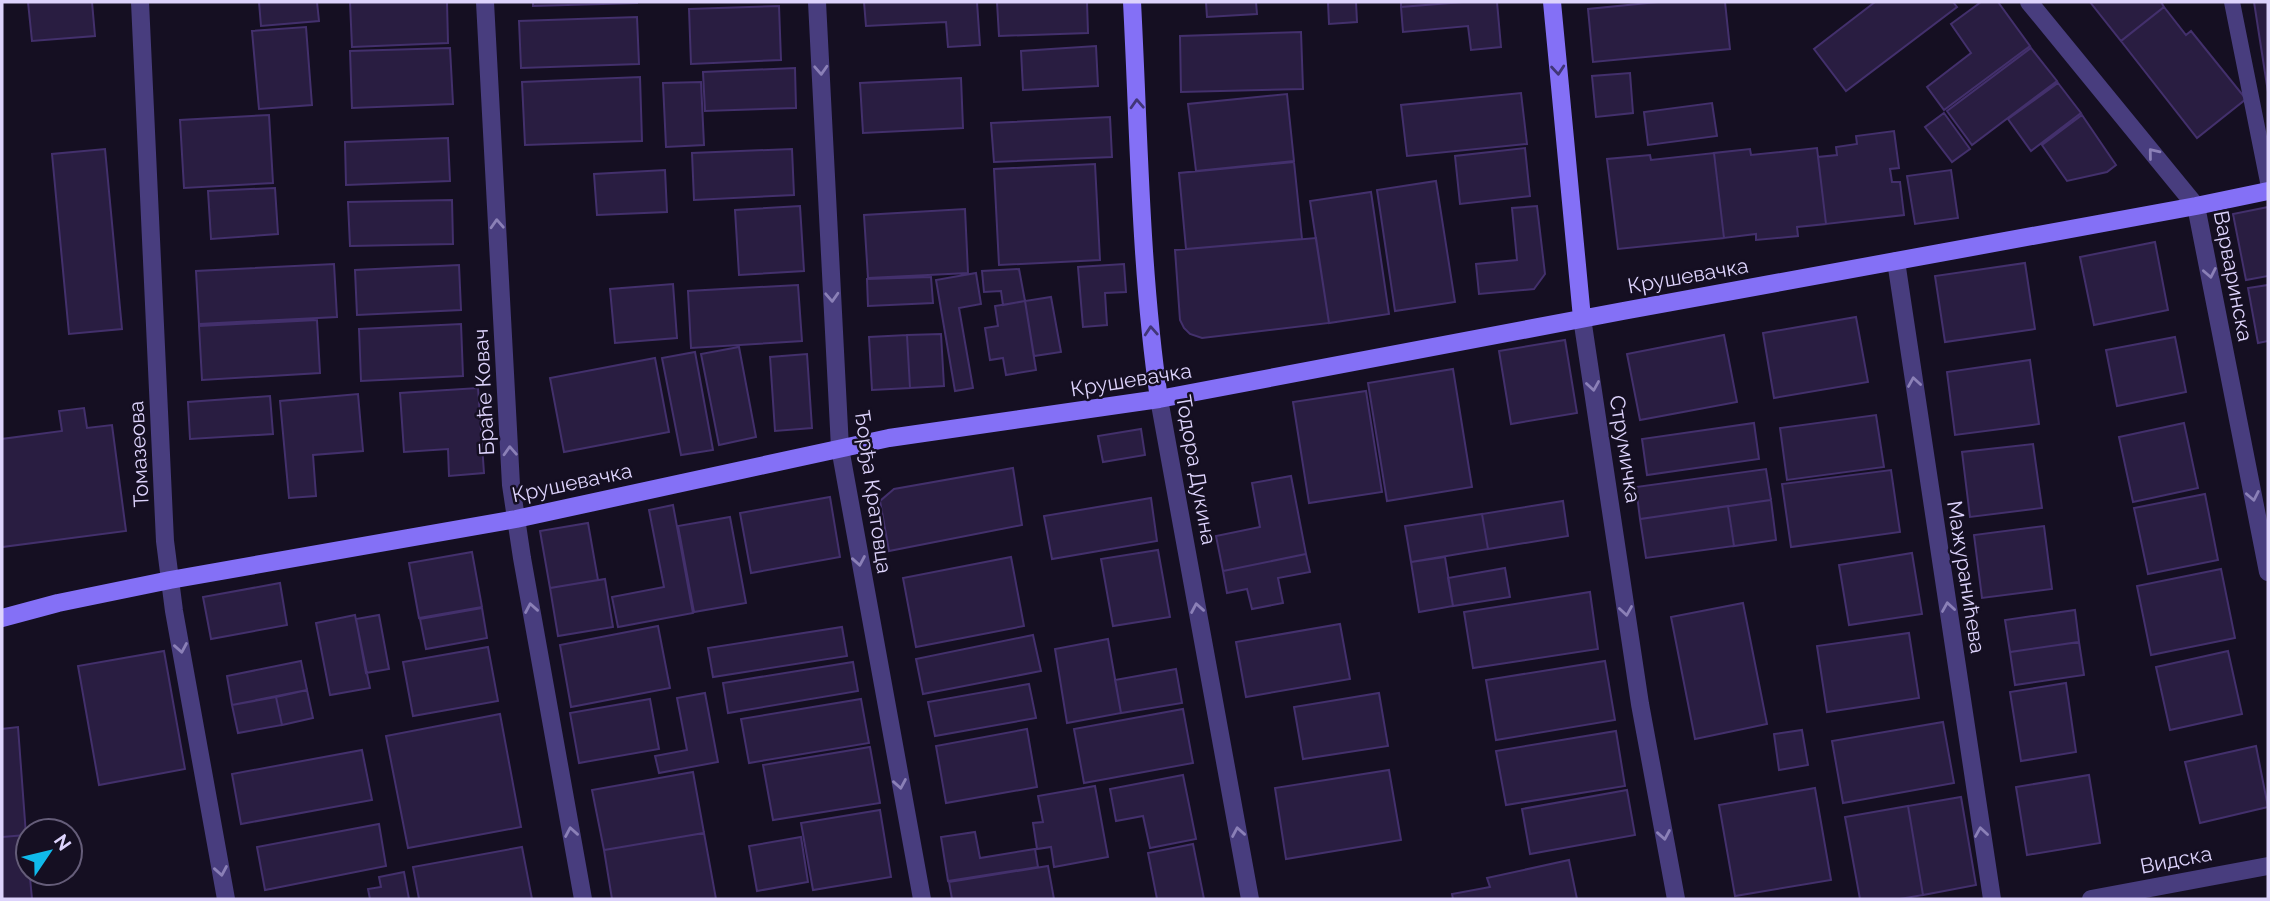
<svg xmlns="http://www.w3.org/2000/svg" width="2270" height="901" viewBox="0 0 2270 901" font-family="Raleway,sans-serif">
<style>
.building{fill:#291d41;stroke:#43306c;stroke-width:2}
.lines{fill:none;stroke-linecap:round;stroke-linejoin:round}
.service{stroke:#483d7e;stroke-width:16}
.minor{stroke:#483d7e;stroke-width:18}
.secondary{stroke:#8470f6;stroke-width:18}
.oneway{stroke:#8b80b7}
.oneway2{stroke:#413677}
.labels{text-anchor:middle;stroke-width:5;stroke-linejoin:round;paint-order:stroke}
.street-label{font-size:21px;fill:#ddd3fc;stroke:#150f22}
</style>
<rect width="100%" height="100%" fill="#150f22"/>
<path class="building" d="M28,2H92L95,36L32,41Z
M259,2H317L319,21L261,26Z
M350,2H447L448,43L352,47Z
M533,2H637V3L533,6Z
M864,2H977L980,45L948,47L946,22L866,26Z
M997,2H1087L1088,33L999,36Z
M1206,2H1256L1257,14L1207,17Z
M1328,2H1356L1357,22L1329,24Z
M1401,2H1449V3L1401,7Z
M1463,2H1497L1501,47L1471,50L1468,26L1403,32L1401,7Z
M1658,2H1725L1730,49L1593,62L1588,9Z
M1875,2H1953L1957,7L1846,91L1814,49Z
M1981,2H1998L2030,46L1944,110L1927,87L1971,53L1951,24Z
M2090,2H2161L2164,7L2121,41Z
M2254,2H2268V92Z
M779,6L781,60L691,64L689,9Z
M2164,7L2186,35L2191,31L2246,99L2197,138L2121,41Z
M637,17L639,64L521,68L519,21Z
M306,27L312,105L259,109L252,31Z
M1301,32L1303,89L1181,92L1180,36Z
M1096,46L1098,86L1023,90L1021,51Z
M450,48L453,104L352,108L350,51Z
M2031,48L2057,81L1972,145L1947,111Z
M795,68L796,108L705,111L703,72Z
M1630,73L1633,113L1596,117L1592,76Z
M640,77L642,141L525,145L522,82Z
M961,78L963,128L863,133L860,83Z
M701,82L704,145L666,147L663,83Z
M2058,83L2081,113L2031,151L2008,119Z
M1521,93L1527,144L1407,156L1401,105Z
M1287,94L1294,161L1196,171L1188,104Z
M1712,103L1717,136L1648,145L1644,112Z
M1944,113L1970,149L1952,162L1925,127Z
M269,115L273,183L184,188L180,120Z
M2082,115L2116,165L2107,172L2067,181L2042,145Z
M1110,117L1112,157L994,162L991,123Z
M1894,131L1899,168L1890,169L1892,182H1900L1904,215L1826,224L1818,157L1837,155L1836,147L1857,144L1856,136Z
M448,138L450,181L346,185L345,142Z
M1525,148L1530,196L1460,204L1455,156Z
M1817,148L1826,224L1797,227L1798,236L1756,240V234L1724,238L1714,153L1750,149L1751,155Z
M105,149L122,329L69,334L52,154Z
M792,149L794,195L694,200L692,153Z
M1714,153L1724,238L1618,249L1607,159L1650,155L1651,160Z
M1294,162L1302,239L1186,249L1179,173Z
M1095,164L1100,260L999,265L994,169Z
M665,170L667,212L597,215L594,174Z
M1951,170L1958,218L1915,224L1907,176Z
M1436,181L1455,302L1395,311L1377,190Z
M275,188L278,234L211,239L208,191Z
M1371,192L1389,314L1329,323L1310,201Z
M452,200L453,244L350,246L348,202Z
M800,206L804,271L739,275L735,210Z
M1537,206L1545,274L1534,289L1479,294L1476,264L1517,260L1512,208Z
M2268,207V276L2246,280L2233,214Z
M965,209L968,273L868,278L864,215Z
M1316,238L1329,323L1202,338L1190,334L1184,328L1180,320L1175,250Z
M2155,242L2168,310L2094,325L2080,257Z
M2025,263L2035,329L1945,342L1935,276Z
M334,264L337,317L199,324L196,271Z
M1124,264L1126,292L1105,293L1107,325L1083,327L1078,267Z
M459,265L461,310L357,315L355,270Z
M1019,269L1025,301L1003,305L1001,291L984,292L982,271Z
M976,273L981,304L959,308L973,388L955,391L936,280Z
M931,277L933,303L868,306L867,279Z
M673,284L677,338L615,343L610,289Z
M798,285L802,341L691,348L688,291Z
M2268,285V341L2258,343L2248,288Z
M1051,297L1061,352L1034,356L1025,301Z
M1025,301L1036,370L1006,375L1003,358L990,360L985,328L998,326L995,306Z
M1856,317L1868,382L1774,398L1763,333Z
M317,320L320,373L202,380L199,326Z
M461,324L463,376L361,381L359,329Z
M941,334L944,386L910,388L907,335Z
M907,335L910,388L872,390L869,337Z
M1724,335L1737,402L1640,420L1627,354Z
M2175,337L2186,392L2117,406L2106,350Z
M1565,340L1577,413L1511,424L1499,351Z
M739,347L756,437L719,445L701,354Z
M695,352L713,450L681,455L662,358Z
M807,354L812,428L775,431L770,357Z
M655,358L669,432L564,452L550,378Z
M2030,360L2039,424L1955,435L1947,372Z
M1453,369L1472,487L1387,501L1368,383Z
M478,388L484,473L449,476L448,449L404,452L400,393Z
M1366,391L1382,492L1309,503L1293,402Z
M358,394L363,451L313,455L316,496L289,498L280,401Z
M270,396L273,434L190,439L188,402Z
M84,408L87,428L112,425L126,531L2,547V439L62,431L59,411Z
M1876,415L1884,467L1787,480L1780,428Z
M1754,423L1759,459L1647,475L1642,439Z
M2184,423L2198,488L2133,502L2119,437Z
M1141,429L1145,455L1103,462L1098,436Z
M2033,444L2042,508L1970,517L1962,452Z
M1013,468L1022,525L889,551L880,501L894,489Z
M1766,469L1771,500L1640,519L1636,487Z
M1891,470L1900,532L1791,547L1782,484Z
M1291,476L1306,554L1223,571L1216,536L1260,527L1252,483Z
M2205,494L2218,560L2148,574L2134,508Z
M830,497L840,557L751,573L740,513Z
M1151,498L1157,541L1052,559L1044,516Z
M1771,500L1776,540L1734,546L1728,506Z
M1563,501L1568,536L1488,549L1482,514Z
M673,505L693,613L618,627L612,597L664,587L649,510Z
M1728,506L1734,546L1646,558L1640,519Z
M1482,514L1488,549L1411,562L1405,526Z
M730,517L746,603L694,612L678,526Z
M588,523L598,580L550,588L540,531Z
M2044,526L2052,589L1982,598L1974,535Z
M1158,550L1170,617L1113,626L1101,559Z
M472,552L482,607L419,618L409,563Z
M1912,553L1922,614L1849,625L1839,565Z
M1306,554L1310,572L1278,578L1283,603L1252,609L1247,589L1227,593L1223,571Z
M1011,557L1024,626L916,647L903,578Z
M1445,557L1453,606L1419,612L1411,562Z
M1505,568L1510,597L1453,606L1448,578Z
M2221,569L2235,638L2151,655L2137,586Z
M605,579L613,627L558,636L550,588Z
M280,583L287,625L211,639L203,597Z
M1590,592L1598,649L1473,668L1464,612Z
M1743,603L1767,724L1695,739L1671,617Z
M482,608L487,638L426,649L420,619Z
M2075,610L2079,642L2010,652L2005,620Z
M355,615L370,688L330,695L316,623Z
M379,615L389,669L366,673L356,619Z
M1340,624L1350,679L1246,697L1236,642Z
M658,626L670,688L571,707L560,645Z
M842,627L847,656L713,677L708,648Z
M1909,633L1919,698L1827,712L1817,646Z
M1033,635L1041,671L923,694L916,659Z
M1108,639L1121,713L1067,723L1055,649Z
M2079,642L2084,675L2015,685L2010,652Z
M488,647L498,701L413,716L403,662Z
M164,651L185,769L99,785L78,666Z
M2228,651L2242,714L2170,730L2156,667Z
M301,661L307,690L232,705L227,676Z
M1605,661L1615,720L1496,740L1486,680Z
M853,662L858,691L728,713L723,683Z
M1176,669L1182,703L1121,713L1115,680Z
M2066,683L2076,752L2021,761L2010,692Z
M1029,684L1036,718L935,736L928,702Z
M307,690L313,718L282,725L276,697Z
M705,693L718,762L659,773L655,756L687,750L677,698Z
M1379,693L1388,746L1303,759L1294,707Z
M276,697L282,725L238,733L232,705Z
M650,699L659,749L579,763L570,713Z
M861,699L869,743L749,763L741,719Z
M1183,709L1193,763L1084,783L1074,729Z
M500,714L521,827L408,848L386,736Z
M1943,722L1954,783L1843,803L1832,741Z
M18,727L26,835L2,837V729Z
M1027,729L1037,787L946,803L936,746Z
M1802,730L1808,765L1779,770L1774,734Z
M1616,731L1625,786L1506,805L1496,751Z
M2256,746L2268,807L2200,823L2185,762Z
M870,747L880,803L773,820L763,765Z
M362,750L372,800L241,824L232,774Z
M1389,770L1401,840L1286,859L1275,788Z
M693,772L704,833L604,850L592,790Z
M1183,775L1196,839L1150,848L1143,816L1116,821L1110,789Z
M2089,775L2100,843L2027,855L2016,787Z
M1095,786L1108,857L1054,867L1051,847L1037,849L1033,823L1043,822L1038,796Z
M1815,788L1831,880L1735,896L1719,805Z
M1627,790L1635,835L1530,854L1522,809Z
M1961,797L1976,885L1923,895L1908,806Z
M1908,806L1923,895L1900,899H1860L1845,817Z
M880,810L891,877L813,890L801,823Z
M379,824L386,866L265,890L257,847Z
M975,832L980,858L1035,849L1038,867L948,881L941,837Z
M704,833L716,899H612L604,850Z
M26,835L32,899H2V837Z
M801,837L808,882L757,891L749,846Z
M1193,844L1204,899H1157L1148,853Z
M522,847L532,899H419L413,867Z
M1569,860L1577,899H1453L1452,894L1490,887L1487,878Z
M1048,866L1054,899H952L949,882Z
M404,872L409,899H370L368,889L381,887L379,877Z"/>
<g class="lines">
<path class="service" d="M2232,2L2268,182"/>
<path class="minor" d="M140,2L165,541L174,611L226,899
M485,2L511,485L522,558L583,899
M817,2L840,448L922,899
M2029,2L2196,206L2268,572
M1896,261L1992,899
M1582,318L1640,704L1676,899
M1159,399L1250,899
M2091,899L2268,866"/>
<path class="secondary" d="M1132,2C1139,134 1140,268 1159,399
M1552,2L1582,318
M2,618L58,603L170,580L516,519L889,438L1159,399L1623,311L2196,206L2268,191"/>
</g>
<defs><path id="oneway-chevron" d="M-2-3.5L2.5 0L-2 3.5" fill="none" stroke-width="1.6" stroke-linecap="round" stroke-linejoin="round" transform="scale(1.75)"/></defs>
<g class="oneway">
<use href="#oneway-chevron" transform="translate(821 70) rotate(87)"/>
<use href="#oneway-chevron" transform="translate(2153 153) rotate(-129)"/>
<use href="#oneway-chevron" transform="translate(497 224) rotate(-93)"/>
<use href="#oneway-chevron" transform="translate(2210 273) rotate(79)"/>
<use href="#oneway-chevron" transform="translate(832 297) rotate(87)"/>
<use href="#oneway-chevron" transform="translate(1914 382) rotate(-99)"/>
<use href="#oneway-chevron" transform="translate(1593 386) rotate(81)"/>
<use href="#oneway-chevron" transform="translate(510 451) rotate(-93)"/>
<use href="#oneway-chevron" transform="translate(2253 496) rotate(79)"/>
<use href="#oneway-chevron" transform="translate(859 561) rotate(80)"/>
<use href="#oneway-chevron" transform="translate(1948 607) rotate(-99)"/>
<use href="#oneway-chevron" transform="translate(531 608) rotate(-100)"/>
<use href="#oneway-chevron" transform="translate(1197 608) rotate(-100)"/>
<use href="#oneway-chevron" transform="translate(1626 611) rotate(81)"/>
<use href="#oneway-chevron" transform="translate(181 648) rotate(80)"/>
<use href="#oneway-chevron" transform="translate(900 784) rotate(80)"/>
<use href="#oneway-chevron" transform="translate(571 832) rotate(-100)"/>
<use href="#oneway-chevron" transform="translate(1238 832) rotate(-100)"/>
<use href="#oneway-chevron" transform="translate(1981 832) rotate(-99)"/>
<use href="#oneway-chevron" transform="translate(1664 835) rotate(80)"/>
<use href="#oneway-chevron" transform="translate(221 871) rotate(80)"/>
</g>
<g class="oneway2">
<use href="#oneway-chevron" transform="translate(1558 70) rotate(85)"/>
<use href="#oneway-chevron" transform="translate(1137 104) rotate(-93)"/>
<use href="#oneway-chevron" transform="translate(1151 331) rotate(-94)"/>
</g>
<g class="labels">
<g class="street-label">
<text transform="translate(1688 276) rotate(-10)" y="7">Крушевачка</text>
<text transform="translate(2233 276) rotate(79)" y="7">Варваринска</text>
<text transform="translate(1131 380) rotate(-9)" y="7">Крушевачка</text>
<text transform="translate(484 392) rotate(-93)" y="7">Браће Ковач</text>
<text transform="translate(1625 449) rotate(81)" y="7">Струмичка</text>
<text transform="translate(139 454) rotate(-93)" y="7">Томазеова</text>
<text transform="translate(1196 470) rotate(80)" y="7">Тодора Дукина</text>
<text transform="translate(572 483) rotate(-12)" y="7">Крушевачка</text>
<text transform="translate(873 492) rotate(82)" y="7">Ђорђа Кратовца</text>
<text transform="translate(1966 577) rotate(81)" y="7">Мажуранићева</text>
<text transform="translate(2176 860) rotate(-11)" y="7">Видска</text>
</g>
</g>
<rect width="2270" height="901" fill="none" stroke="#ddd3fc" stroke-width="7"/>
<g transform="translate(49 852) rotate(55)"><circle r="33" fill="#150f22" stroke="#655d79" stroke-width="2"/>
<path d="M0-5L12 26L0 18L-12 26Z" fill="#10baeb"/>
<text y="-10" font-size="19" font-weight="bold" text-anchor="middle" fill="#ddd3fc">N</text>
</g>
</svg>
